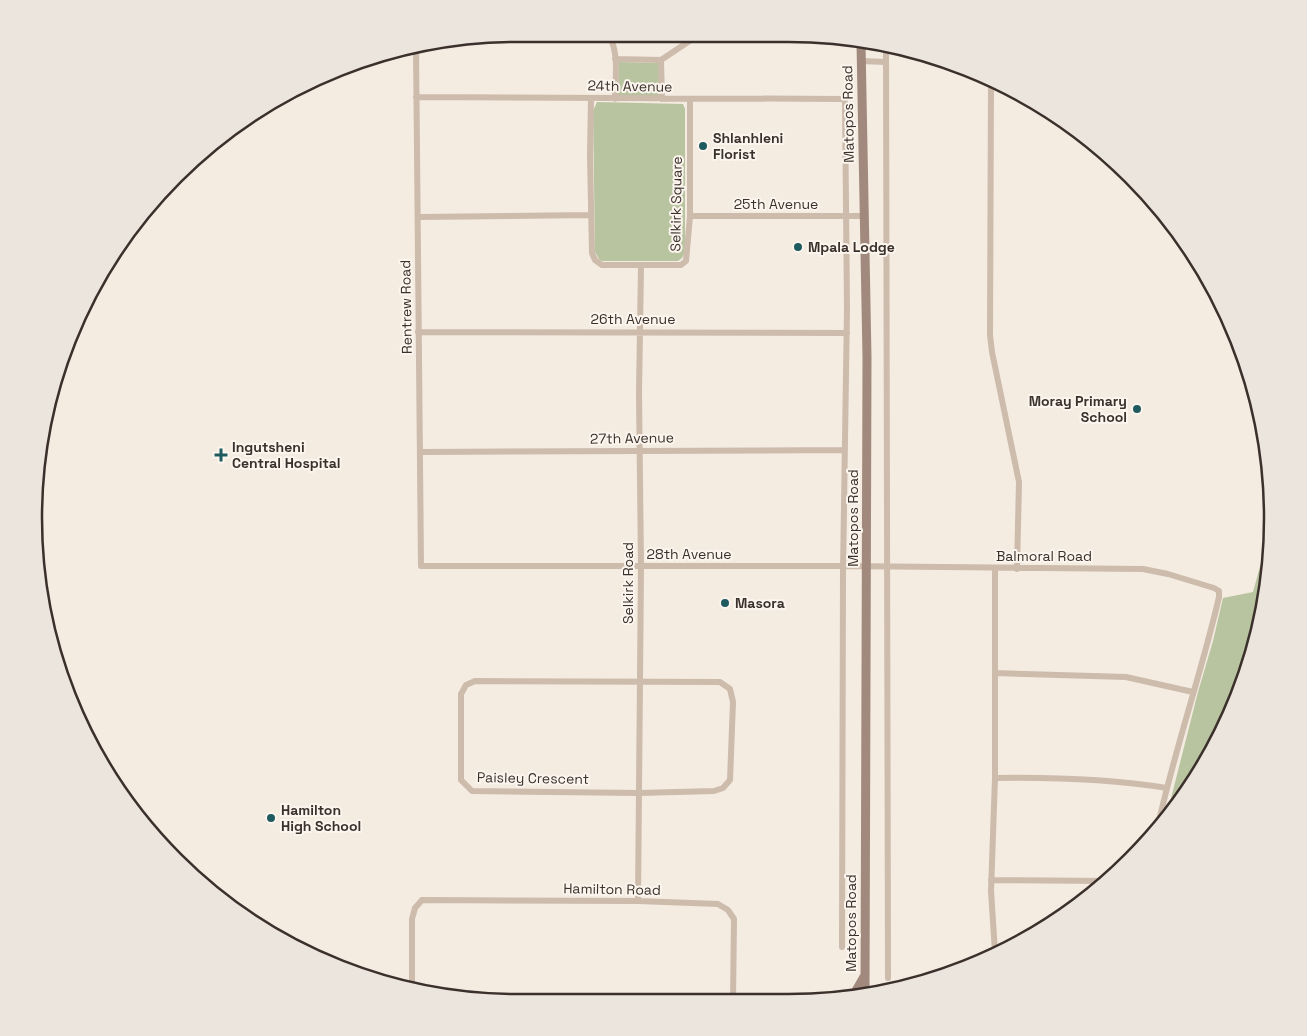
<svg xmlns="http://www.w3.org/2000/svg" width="1307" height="1036" viewBox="0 0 1307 1036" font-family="'Space Grotesk',sans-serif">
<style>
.green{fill:#b8c4a0}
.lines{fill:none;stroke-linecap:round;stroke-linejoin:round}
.street{stroke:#cdbbac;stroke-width:6}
.secondary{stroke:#a18a7d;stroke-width:9}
.poi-dot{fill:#1f5a5e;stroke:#fbf5ee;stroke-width:2}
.labels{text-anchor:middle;stroke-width:4;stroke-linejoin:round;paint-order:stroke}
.street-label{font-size:14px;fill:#3b302b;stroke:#fbf5ee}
.poi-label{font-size:14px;font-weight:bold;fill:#3b302b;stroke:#fbf5ee;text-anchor:start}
.rim{fill:none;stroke:#3b302b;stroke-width:2.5}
</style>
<rect width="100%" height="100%" fill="#f4ebe1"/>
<path class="green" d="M619,62L659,63V96H618Z
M597,102L683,104L685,109V252L682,258L678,261H602L599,259L595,252L593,111Z
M1271,526L1272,550L1257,644L1223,732L1173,813L1165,822L1198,692L1213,641L1223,598L1253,592Z"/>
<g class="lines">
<path class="street" d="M608,34C620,52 615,79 615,99
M416,47L421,566H843L1143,569L1168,574L1214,588L1219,591V597C1201,675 1174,751 1157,830
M886,48L888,978
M615,59L661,60
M861,61L886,62
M991,80L990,335L992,352L1019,482L1017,569
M416,97L844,99L845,103L847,308L843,572L842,947
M591,98L590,156L592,253L595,260L602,265H681L686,261L690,216V99
M662,99L661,60L700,34
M690,216H863
M418,217L590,215
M418,332L847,333
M420,452L844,450
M995,569V778L991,891L995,952
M995,673L1126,677L1193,692
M475,681L720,682L730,689L733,702L730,780L723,788L714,791L639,793L472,791L461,780V694L466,685Z
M995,778C1053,777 1110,779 1167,788
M991,880L1109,881
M638,901L641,567L639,393L641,265
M412,989V919L415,908L422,900L638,901L718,904L728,910L734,919L733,1001"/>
<path class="secondary" d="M861,43L867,357L865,994
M853,996L865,975"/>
</g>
<g class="poi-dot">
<circle cx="703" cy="146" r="5"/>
<circle cx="798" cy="247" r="5"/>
<circle cx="1137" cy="409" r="5"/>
<path d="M218.5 447.5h5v5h5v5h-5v5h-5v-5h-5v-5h5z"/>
<circle cx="725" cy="603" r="5"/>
<circle cx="271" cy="818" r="5"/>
</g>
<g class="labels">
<g class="street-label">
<text transform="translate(630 86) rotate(1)" y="5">24th Avenue</text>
<text transform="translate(848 114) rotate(-91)" y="5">Matopos Road</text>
<text transform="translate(676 204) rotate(-89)" y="5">Selkirk Square</text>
<text x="776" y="209">25th Avenue</text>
<text transform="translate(406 307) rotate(-91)" y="5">Rentrew Road</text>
<text x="633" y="324">26th Avenue</text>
<text transform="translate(632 438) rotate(-1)" y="5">27th Avenue</text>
<text transform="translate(853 518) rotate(-90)" y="5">Matopos Road</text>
<text x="689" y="559">28th Avenue</text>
<text x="1044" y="561">Balmoral Road</text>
<text transform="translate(628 583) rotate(-90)" y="5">Selkirk Road</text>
<text transform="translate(533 778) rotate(1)" y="5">Paisley Crescent</text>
<text transform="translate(612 889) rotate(1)" y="5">Hamilton Road</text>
<text transform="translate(851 923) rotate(-90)" y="5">Matopos Road</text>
</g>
<g class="poi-label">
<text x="713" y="143">Shlanhleni<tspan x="713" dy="16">Florist</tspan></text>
<text x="808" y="252">Mpala Lodge</text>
<text x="1127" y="406" text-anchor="end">Moray Primary<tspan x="1127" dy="16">School</tspan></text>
<text x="232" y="452">Ingutsheni<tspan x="232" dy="16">Central Hospital</tspan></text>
<text x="735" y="608">Masora</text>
<text x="281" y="815">Hamilton<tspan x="281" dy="16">High School</tspan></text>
</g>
</g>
<path d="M0 0H1307V1036H0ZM518 42H788A476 476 0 0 1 1264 518V518A476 476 0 0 1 788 994H518A476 476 0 0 1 42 518V518A476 476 0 0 1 518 42Z" fill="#ece5de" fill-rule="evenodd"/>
<path class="rim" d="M518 42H788A476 476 0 0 1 1264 518V518A476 476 0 0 1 788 994H518A476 476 0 0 1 42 518V518A476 476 0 0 1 518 42Z"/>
</svg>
